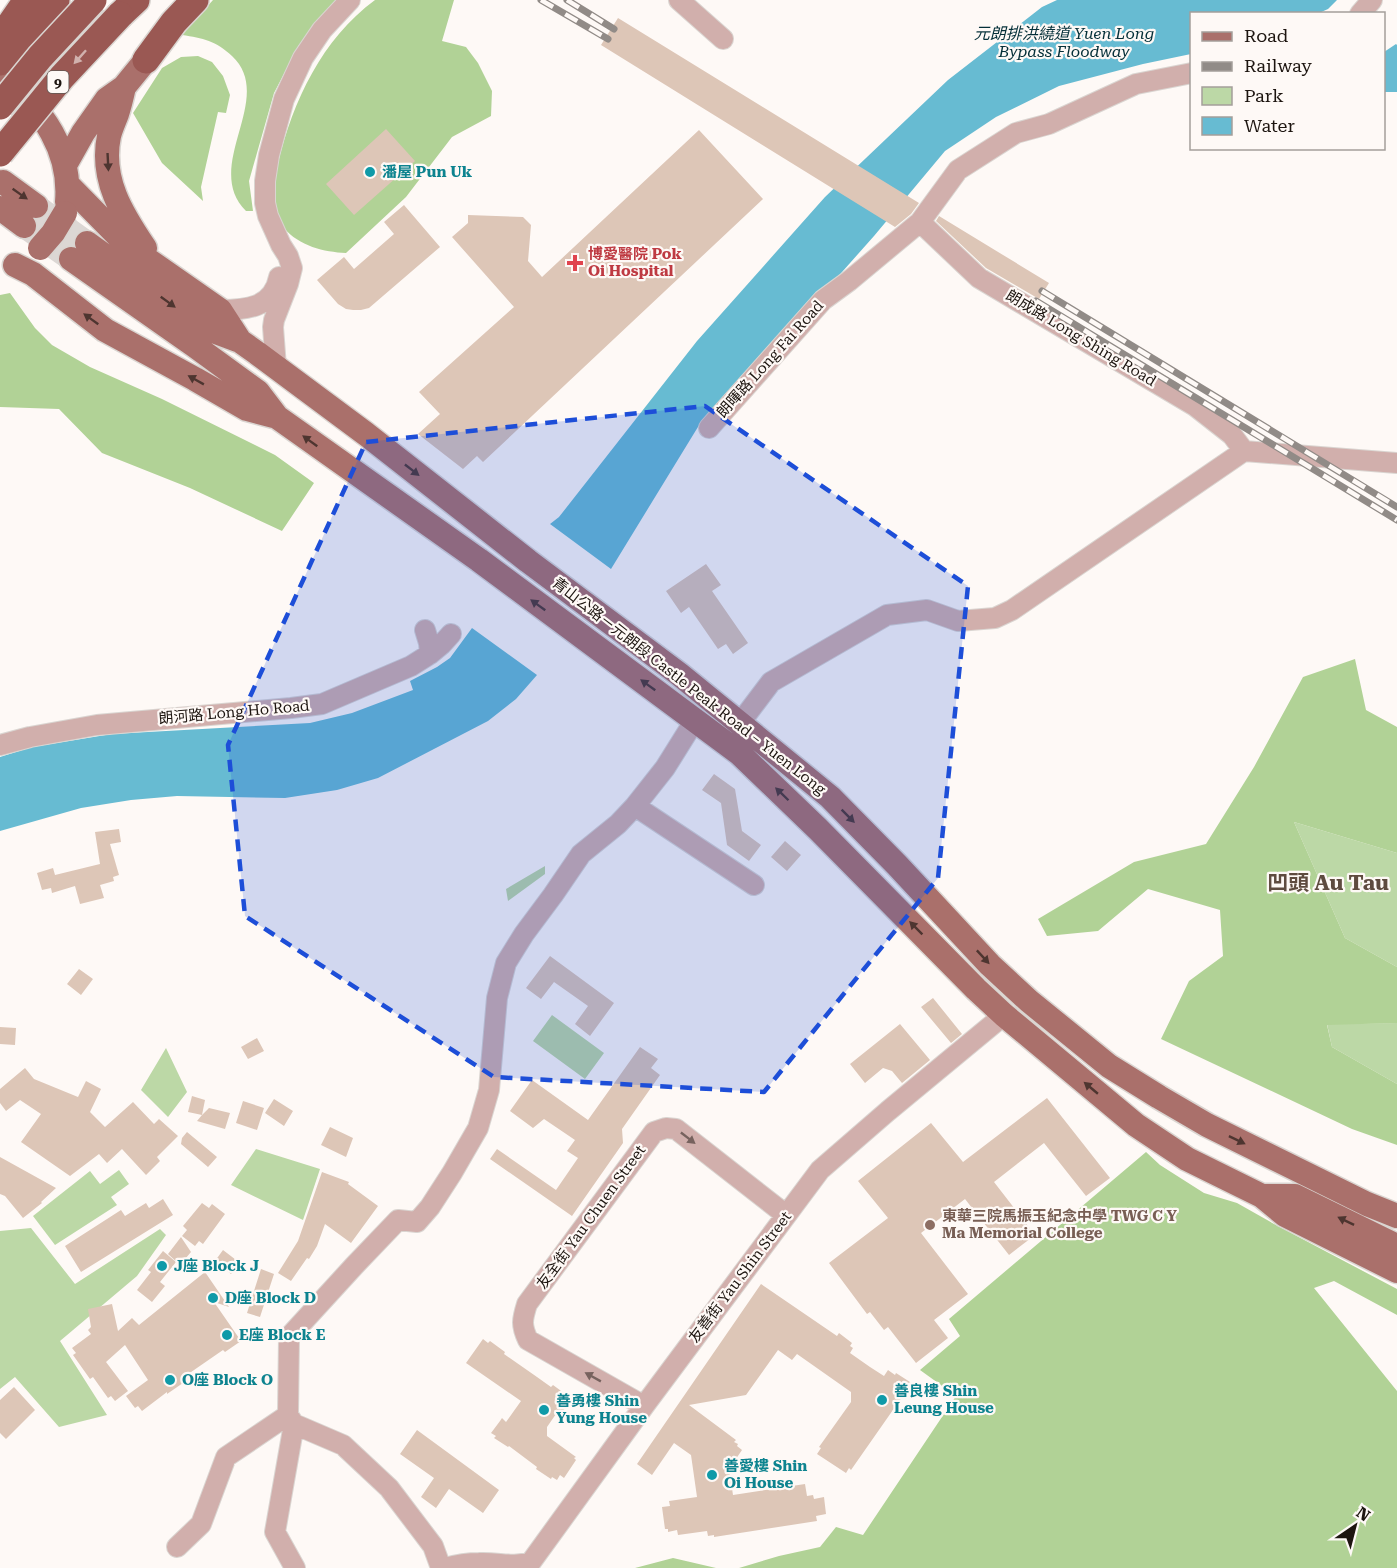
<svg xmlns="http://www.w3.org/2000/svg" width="1397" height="1568" viewBox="0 0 1397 1568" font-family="'Roboto Serif','Noto Sans TC',serif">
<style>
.green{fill:#bcd8a6}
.forest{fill:#b1d296}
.water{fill:#67bbd2}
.building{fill:#ddc6b7}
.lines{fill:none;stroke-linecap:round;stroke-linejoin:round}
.major-tunnel{stroke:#dcd7d4;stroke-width:24;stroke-dasharray:24 12;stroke-linecap:butt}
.minor-casing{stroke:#dad5d1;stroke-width:22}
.major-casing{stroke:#dad5d1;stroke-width:27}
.highway-casing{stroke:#dad5d1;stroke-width:30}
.minor{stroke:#d1afac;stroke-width:20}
.major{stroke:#aa706b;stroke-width:24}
.highway{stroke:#9a5853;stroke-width:27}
.rail-casing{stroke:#918b87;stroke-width:7}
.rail{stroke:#fef9f6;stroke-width:4.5;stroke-dasharray:14;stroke-linecap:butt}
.major-bridge-casing{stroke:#dad5d1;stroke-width:27;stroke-linecap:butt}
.highway-bridge-casing{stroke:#dad5d1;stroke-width:30;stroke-linecap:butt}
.major-bridge{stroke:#aa706b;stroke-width:24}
.highway-bridge{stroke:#9a5853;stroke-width:27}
.oneway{fill:#d1b1ad}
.oneway2{fill:#4e3530}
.oneway3{fill:#77625e}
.marked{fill:#1d4ed8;fill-opacity:0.2;stroke:#1d4ed8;stroke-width:4.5;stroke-dasharray:12 8;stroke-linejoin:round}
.culture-dot{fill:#0f9aa8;stroke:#fef9f6;stroke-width:2}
.health-dot{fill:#e0444e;stroke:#fef9f6;stroke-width:2}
.education-dot{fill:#8d6e63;stroke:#fef9f6;stroke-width:2}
.labels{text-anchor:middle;stroke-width:4.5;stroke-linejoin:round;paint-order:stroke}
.shield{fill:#fef9f6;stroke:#605955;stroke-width:1.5}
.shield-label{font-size:14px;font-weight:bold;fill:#1d1510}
.culture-label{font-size:15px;font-weight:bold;fill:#0d838f;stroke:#fef9f6;text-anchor:start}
.health-label{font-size:15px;font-weight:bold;fill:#be3a42;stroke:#fef9f6;text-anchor:start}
.street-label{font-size:15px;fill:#1d1510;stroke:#fef9f6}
.education-label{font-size:15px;font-weight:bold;fill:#785e54;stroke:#fef9f6;text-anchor:start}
.water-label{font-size:16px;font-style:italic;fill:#042f38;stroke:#fef9f6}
.district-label{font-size:21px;font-weight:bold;fill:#5e4b3f;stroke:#fef9f6}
</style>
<rect width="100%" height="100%" fill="#fef9f6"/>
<path class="green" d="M1294,822L1397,853V967L1345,938Z
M545,866V874L508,901L506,889Z
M552,1015L604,1053L585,1079L533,1041Z
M1397,1023V1084L1332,1047L1327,1024Z
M166,1048L187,1092L168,1117L141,1090Z
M256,1149L320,1169L303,1220L231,1185Z
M119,1170L129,1184L111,1197L117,1205L55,1245L33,1216L90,1171L100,1184Z
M31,1228L75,1284L160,1229L166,1235L137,1276L60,1341L107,1415L59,1427L15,1377L0,1389V1231Z"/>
<path class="forest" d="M213,0H339L299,45L274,93L249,181L253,211H246C201,166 277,98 232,56C216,41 203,38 182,35Z
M375,0H454L442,41L466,47L478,63L492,91L491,116L452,137L406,197L346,253C324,252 299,246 284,228C281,225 279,220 277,216C276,213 274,211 273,208C270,198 275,173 278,163C293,101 322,39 375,0Z
M198,56L212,62L223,76L230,95L226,113L218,112L201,187L203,201L162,163L133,113L162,68L181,57Z
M10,293L35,328L52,345L90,367L162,399L275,455L314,483L282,531L190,488L102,453L59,409L0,407V295Z
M1355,659L1366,710L1397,727V853L1294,822L1345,938L1397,967V1023L1327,1025L1332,1047L1397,1084V1145L1352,1129L1161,1039L1189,981L1223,956L1220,910L1148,889L1098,931L1047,936L1038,919L1134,862L1206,844L1254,767L1303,677Z
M1146,1152L1160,1165L1204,1193L1237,1203L1274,1224L1397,1289V1315L1334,1281L1314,1288L1397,1391V1568H739L779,1556L820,1547L836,1527L863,1535L956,1396L920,1370L960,1336L949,1319Z
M673,1558L716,1568H635Z"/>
<path class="water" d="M1057,0H1337L1328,9L1319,13L1192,14L1191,54L1143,64L1059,86L996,117L945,151L874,236L771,352L701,422L611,569L550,524L559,517L697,341L825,197L948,80L1042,7Z
M1396,44L1397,45V92H1384V52Z
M472,628L537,675L516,699L488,721L378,778L337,790L285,798L177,796L131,800L81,808L0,831V757L32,747L112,734L310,723L352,713L413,690L410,681L437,667L450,658Z"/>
<path class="building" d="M618,18L919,203L911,214L895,227L601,45Z
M386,129L415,161L354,215L326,184Z
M699,130L763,199L483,462L477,456L463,469L418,434L440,414L419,392L514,307L452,237L468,223V215L523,217L531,225L528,261L542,277Z
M404,205L440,247L369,308L361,310H353L346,309L338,304L317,280L344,257L354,269L394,234L384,222Z
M939,216L1049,283L1039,299L986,268L936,221Z
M706,564L721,585L712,591L748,643L733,654L726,644L718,649L689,607L681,613L666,591Z
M714,774L735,789L742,831L761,845L749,861L727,845L721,803L702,790Z
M119,829L121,842L110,844L119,875L113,877L114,881L100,885L104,898L80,904L75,886L52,893L51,888L42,890L37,873L53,868L55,875L100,864L95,832Z
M785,841L801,855L787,871L771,857Z
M550,956L614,1003L590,1036L575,1024L588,1006L554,982L541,999L526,988Z
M79,969L93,979L81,995L67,984Z
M933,998L962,1034L951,1043L921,1007Z
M900,1024L930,1060L902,1083L892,1071L883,1068L865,1083L850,1064Z
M0,1027L16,1028L15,1045L0,1044Z
M257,1038L264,1051L248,1059L241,1047Z
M640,1047L658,1059L651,1068L660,1075L622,1129L623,1143L572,1216L490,1159L497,1149L556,1190L578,1158L567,1151L575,1140L544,1119L533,1128L510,1111L532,1080L588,1120Z
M25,1068L34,1079L78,1097L86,1081L101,1089L90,1112L105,1127L133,1102L154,1124L159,1119L178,1136L157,1157L160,1161L146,1175L122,1149L107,1163L99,1154L70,1176L21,1142L41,1114L20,1100L6,1111L0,1103V1089Z
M192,1096L205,1100L202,1115L209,1108L230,1113L225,1129L197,1121L202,1115L188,1112Z
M1047,1098L1110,1178L1086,1196L1044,1143L994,1182L1035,1235L1009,1255L965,1199L921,1233L968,1294L934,1320L948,1338L916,1363L888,1327L884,1330L870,1312L867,1314L829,1263L888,1218L858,1181L931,1123L963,1162Z
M274,1099L293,1111L284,1126L265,1113Z
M243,1101L264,1108L257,1130L236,1123Z
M330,1127L353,1138L346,1157L321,1145Z
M187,1132L217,1157L208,1167L181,1144L182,1138Z
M0,1157L56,1188L41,1202L42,1203L23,1218L5,1196L0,1194Z
M322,1172L349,1182L348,1184L378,1206L351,1243L325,1224L317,1246L309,1259L307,1258L291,1281L278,1273L298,1241Z
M163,1199L173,1215L81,1272L65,1246L121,1210L125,1216L146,1203L149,1208Z
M202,1203L209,1208L212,1204L225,1214L203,1244L199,1241L195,1246L182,1236L187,1230L183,1226Z
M181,1237L191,1252L180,1265L168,1254Z
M223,1250L240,1263L231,1274L215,1261Z
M163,1251L176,1262L160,1282L165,1286L152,1302L137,1290L151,1272L148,1270Z
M261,1269L274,1274L260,1317L247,1313Z
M205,1272L229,1307L214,1302L241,1341L225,1352L223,1350L181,1379L183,1383L167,1394V1392L142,1411L138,1406L135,1408L126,1396L148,1380L125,1345L106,1362L128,1391L115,1401L111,1396L108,1398L93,1377L90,1379L73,1355L76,1353L72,1348L91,1334L88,1330L91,1327L88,1309L112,1304L118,1331L132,1318L139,1325Z
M761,1284L837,1336L839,1333L852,1343L850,1346L853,1348L850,1353L870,1367L884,1376L888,1370L895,1375L896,1373L910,1382L907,1386L909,1387L851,1470L849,1468L846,1473L817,1454L821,1448L819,1447L851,1402V1392L797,1354L792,1360L778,1350L746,1395L689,1405L736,1440L734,1442L738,1444L737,1446L742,1450L729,1469L733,1495L805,1484L807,1496L813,1495L814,1499L824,1497L826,1514L816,1516L817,1521L714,1537V1535L708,1536L707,1531L678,1535L677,1530L668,1532V1529H665L662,1507L670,1506L669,1501L697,1497L691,1455L674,1443L652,1475L637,1464Z
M483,1339L488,1343L490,1341L505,1352L504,1354L537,1377L551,1387L553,1385L568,1396L567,1398L570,1401L561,1414L560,1413L558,1416L556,1414L547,1427V1436L576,1457L574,1458L576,1460L564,1478L560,1475L557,1480L552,1477L551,1479L536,1469L537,1467L509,1446L508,1447L494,1438L496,1436L491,1433L500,1421L502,1418L506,1422L521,1401L466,1363Z
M14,1387L35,1410L6,1439L0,1433V1400Z
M417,1430L499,1490L483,1513L449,1489L436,1508L421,1497L434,1478L400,1454Z"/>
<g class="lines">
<path class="major-tunnel" d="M36,206L87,243
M24,226L71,259"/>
<g class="minor-casing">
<path id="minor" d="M679,0L723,39
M1360,14L1372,0
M920,222L979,278L1195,406L1232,435L1244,451
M220,310C246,310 273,308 279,277
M276,367L273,327L274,320L288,284L292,268L288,256L281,245L268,216L265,203V181L269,155L284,99L303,58L322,30L350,0
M709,428L823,300L849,281L920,222L958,170L1016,133L1049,124L1136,84L1192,73
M425,630L429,643L430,654
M740,723L771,682L887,615L927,610L958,621L995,618L1012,610L1244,451L1397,463
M0,745L30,737L97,725L291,708L322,704L411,666L430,654L442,644L451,634
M635,806L754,885
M644,1406L528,1340C521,1325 522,1320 527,1304L654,1132L666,1128L676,1129L786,1215
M294,1424L275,1532L295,1568
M177,1547L201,1524L226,1457L288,1415
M441,1568L433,1546L389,1488L343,1445L294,1424L288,1415L289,1337L354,1266L398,1220L417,1222L430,1207L452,1173L478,1128L489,1090L497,998L506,963L524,934L553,895L581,854L618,824L635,806L665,768L695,720
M445,1568C456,1565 467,1563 479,1563C500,1562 511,1568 531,1562L644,1406L820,1170L888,1111L1004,1015"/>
</g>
<g class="major-casing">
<path id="major" d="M0,84C45,104 71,155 67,202
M124,87C122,96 120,105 117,114C114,122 111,128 109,136C100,179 122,214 145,248
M65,165L83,133L107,99L124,87L146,60
M3,182L36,206
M69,186L128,246L220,310L240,341
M0,208L24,226
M87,243L205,328L240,341L257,353L366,434L528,561L679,674L830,797L897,865L990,965L1029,1001L1109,1066L1159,1097L1207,1125L1367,1204L1397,1216
M71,259L195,346L258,392L277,417L479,560L739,753L818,829L976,989L1004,1015L1136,1125L1187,1159L1262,1196L1285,1215L1397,1271
M15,265L33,274L105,330L195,379L247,409L277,417
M1262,1196H1295L1397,1246"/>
</g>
<g class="highway-casing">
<path id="highway" d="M120,15L136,0
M0,39L27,0
M146,60L174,22L195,0
M0,62L20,38L56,0"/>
</g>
<use href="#minor" class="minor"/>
<use href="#major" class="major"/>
<use href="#highway" class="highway"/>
<g class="rail-casing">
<path id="rail" d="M541,0L608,39
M567,0L614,29
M1042,291L1397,507
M1036,301L1397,520"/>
</g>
<use href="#rail" class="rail"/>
<g class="major-bridge-casing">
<path id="major-bridge" d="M40,248L53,233L65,213"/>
</g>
<g class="highway-bridge-casing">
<path id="highway-bridge" d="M0,106L40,57L93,0
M0,153L62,77L120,15"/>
</g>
<use href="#major-bridge" class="major-bridge"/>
<use href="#highway-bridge" class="highway-bridge"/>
</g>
<defs><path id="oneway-solid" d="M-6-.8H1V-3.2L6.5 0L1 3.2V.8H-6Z" transform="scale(1.5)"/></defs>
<use class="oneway" href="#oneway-solid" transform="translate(80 57) rotate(132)"/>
<g class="oneway2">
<use href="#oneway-solid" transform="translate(108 162) rotate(87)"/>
<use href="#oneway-solid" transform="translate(20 194) rotate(35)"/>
<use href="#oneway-solid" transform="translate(168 302) rotate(36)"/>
<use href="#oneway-solid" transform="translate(91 319) rotate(-144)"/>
<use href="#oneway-solid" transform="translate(196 380) rotate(-151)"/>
<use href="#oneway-solid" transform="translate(310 441) rotate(-144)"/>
<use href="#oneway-solid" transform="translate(412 470) rotate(38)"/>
<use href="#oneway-solid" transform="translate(538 605) rotate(-144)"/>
<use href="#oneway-solid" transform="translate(648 685) rotate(-144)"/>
<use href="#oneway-solid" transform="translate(782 794) rotate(-136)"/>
<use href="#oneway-solid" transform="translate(848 816) rotate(45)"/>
<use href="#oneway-solid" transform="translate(916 928) rotate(-135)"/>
<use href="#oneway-solid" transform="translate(983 957) rotate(47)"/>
<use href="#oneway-solid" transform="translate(1091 1088) rotate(-140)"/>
<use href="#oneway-solid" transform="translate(1237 1140) rotate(26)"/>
<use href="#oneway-solid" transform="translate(1346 1221) rotate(-154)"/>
</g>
<g class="oneway3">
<use href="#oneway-solid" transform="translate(688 1138) rotate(38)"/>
<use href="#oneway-solid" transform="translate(593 1377) rotate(-151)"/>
</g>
<path class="marked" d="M705,406L968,586L938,878L764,1092L494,1077L245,916L228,745L366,442Z"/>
<g class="culture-dot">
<circle cx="370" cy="172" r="6"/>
<circle cx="162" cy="1266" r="6"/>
<circle cx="213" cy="1298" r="6"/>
<circle cx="227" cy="1335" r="6"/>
<circle cx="170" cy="1380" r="6"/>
<circle cx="882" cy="1400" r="6"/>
<circle cx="544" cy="1410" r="6"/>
<circle cx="712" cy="1475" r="6"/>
</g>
<path class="health-dot" d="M572 254h6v6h6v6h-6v6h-6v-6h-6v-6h6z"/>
<circle class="education-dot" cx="930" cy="1225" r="6"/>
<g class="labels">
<rect class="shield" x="47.5" y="71" width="21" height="22" rx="4.5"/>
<g class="shield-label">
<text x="58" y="87">9</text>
</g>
<g class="culture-label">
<text x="382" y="177">潘屋 Pun Uk</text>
<text x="174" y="1271">J座 Block J</text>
<text x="225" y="1303">D座 Block D</text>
<text x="239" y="1340">E座 Block E</text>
<text x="182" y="1385">O座 Block O</text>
<text x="894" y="1396">善良樓 Shin<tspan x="894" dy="17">Leung House</tspan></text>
<text x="556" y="1406">善勇樓 Shin<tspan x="556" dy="17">Yung House</tspan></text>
<text x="724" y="1471">善愛樓 Shin<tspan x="724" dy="17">Oi House</tspan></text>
</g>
<g class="health-label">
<text x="588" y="259">博愛醫院 Pok<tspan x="588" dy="17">Oi Hospital</tspan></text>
</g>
<g class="street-label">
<text transform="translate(1081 338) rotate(31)" y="5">朗成路 Long Shing Road</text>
<text transform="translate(770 359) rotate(-48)" y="5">朗暉路 Long Fai Road</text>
<text transform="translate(689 686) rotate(38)" y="5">青山公路－元朗段 Castle Peak Road – Yuen Long</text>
<text transform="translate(234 712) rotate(-5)" y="5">朗河路 Long Ho Road</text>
<text transform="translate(591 1217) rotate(-54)" y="5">友全街 Yau Chuen Street</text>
<text transform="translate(740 1277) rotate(-53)" y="5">友善街 Yau Shin Street</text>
</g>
<g class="education-label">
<text x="942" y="1221">東華三院馬振玉紀念中學 TWG C Y<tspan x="942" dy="17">Ma Memorial College</tspan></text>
</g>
<g class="water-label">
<text x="1064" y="39">元朗排洪繞道 Yuen Long<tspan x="1064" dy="18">Bypass Floodway</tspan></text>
</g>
<g class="district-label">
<text x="1328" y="890">凹頭 Au Tau</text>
</g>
</g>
<rect x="1190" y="12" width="195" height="138" fill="#fef9f6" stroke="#a49e9a" stroke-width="1.5"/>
<rect x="1202" y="32" width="30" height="9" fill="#aa706b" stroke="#a49e9a" stroke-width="1.5"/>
<text x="1244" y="42" font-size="18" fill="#1d1510">Road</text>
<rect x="1202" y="62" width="30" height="9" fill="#918b87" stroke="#a49e9a" stroke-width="1.5"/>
<text x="1244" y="72" font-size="18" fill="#1d1510">Railway</text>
<rect x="1202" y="87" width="30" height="18" fill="#bcd8a6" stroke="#a49e9a" stroke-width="1.5"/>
<text x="1244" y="102" font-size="18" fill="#1d1510">Park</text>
<rect x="1202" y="117" width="30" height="18" fill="#67bbd2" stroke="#a49e9a" stroke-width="1.5"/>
<text x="1244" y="132" font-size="18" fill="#1d1510">Water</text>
<g transform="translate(1355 1526) rotate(35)" stroke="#fef9f6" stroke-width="4.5" paint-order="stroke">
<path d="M0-4.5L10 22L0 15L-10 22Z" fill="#1d1510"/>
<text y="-9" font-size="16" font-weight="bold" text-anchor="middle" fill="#1d1510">N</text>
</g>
</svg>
